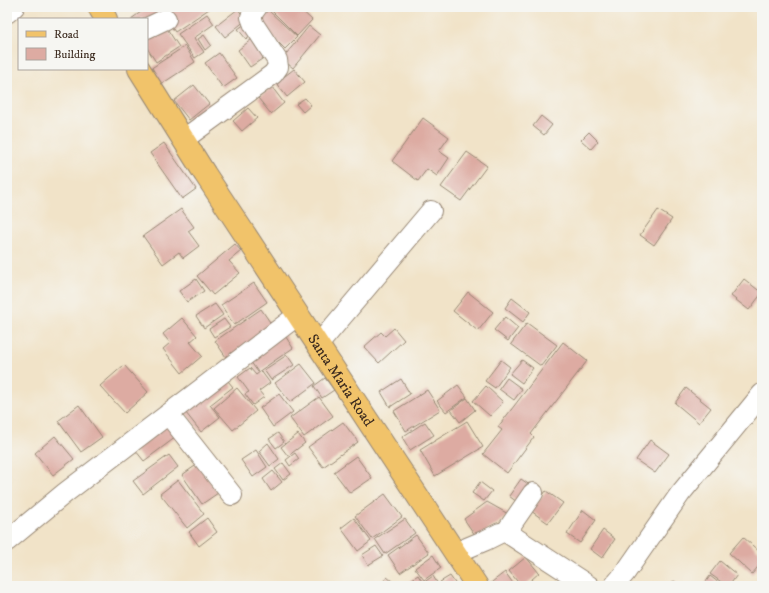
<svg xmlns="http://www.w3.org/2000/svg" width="769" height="593" viewBox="0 0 769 593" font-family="'IM FELL DW Pica',serif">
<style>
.building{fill:#ddaba2}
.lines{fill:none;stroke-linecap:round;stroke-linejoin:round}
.minor-casing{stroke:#968673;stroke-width:22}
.major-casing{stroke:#968673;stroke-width:24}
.minor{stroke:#fff;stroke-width:20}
.major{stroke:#f1c36a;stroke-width:22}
.labels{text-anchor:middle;stroke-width:3;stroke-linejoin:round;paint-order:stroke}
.street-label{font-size:15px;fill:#3b2a1e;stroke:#f6f6f2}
</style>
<rect width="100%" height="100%" fill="#f6f6f2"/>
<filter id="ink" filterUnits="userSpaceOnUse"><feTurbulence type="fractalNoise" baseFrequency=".025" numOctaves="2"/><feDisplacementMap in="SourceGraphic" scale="8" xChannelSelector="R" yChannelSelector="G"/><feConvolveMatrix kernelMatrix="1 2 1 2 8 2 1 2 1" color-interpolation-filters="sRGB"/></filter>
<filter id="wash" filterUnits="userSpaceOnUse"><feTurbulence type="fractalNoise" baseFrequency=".012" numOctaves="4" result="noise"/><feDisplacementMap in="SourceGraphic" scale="16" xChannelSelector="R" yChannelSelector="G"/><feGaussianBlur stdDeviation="0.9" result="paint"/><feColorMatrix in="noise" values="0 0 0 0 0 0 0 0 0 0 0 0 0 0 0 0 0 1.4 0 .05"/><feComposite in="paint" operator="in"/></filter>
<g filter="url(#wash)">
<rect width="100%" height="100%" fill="#f1e3c8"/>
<g id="blocks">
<path class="building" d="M148,7H168L147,22V19H131Z
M174,7H212L175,32L163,14Z
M274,7H298L312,20L297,36L271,10Z
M300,7H311L306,12Z
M238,9L246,20L225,37L216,26Z
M268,10L297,37L285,49L257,21Z
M207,14L214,24L194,38L204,52L195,58L178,34Z
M164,24L179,47L156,62L147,48V35Z
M245,24L252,34L246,39L238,29Z
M309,26L320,35L293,68L282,59Z
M204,35L211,45L205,50L198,39Z
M252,39L265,57L250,67L238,50Z
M185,46L195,62L160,85L150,69Z
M219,53L237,78L223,88L205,63Z
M294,69L305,82L287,97L276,83Z
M194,85L209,104L189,120L174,101Z
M272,87L284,103L271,114L258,98Z
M305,98L311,105L303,112L296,104Z
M248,108L257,118L242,131L233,121Z
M541,116L552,125L544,135L533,126Z
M423,118L449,137L439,151L449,158L437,176L427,169L418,181L392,161Z
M589,132L598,141L591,149L581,140Z
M164,143L196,189L182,199L150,153Z
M467,152L487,166L461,201L441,187Z
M181,209L194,227L188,231L199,246L183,258L179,252L163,264L143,236Z
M658,210L672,219L654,245L640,235Z
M235,244L241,251L229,261L240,273L213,295L197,276Z
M196,279L204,291L187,302L179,291Z
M744,279L762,293L749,310L731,296Z
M254,283L267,302L234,325L221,305Z
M468,292L493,312L478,331L453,311Z
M512,298L530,312L523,322L505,308Z
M215,304L223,315L204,328L196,316Z
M261,309L274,328L228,360L215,341Z
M505,317L518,328L508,341L494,330Z
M182,318L197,336L190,342L202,356L182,373L163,349L170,343L163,334Z
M224,319L230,327L214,337L209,329Z
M527,323L557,345L541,366L511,344Z
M394,328L404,340L379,363L364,347L381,332L385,336Z
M284,334L293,348L258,372L248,358Z
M563,342L587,361L531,434L534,437L507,473L483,454L502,430L498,427Z
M287,355L294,365L271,380L264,370Z
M501,360L510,367L495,388L485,381Z
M522,360L533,368L522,383L510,374Z
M301,364L316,383L290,402L275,383Z
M124,365L148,392L125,413L100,386Z
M250,368L256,375L261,371L270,383L259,391L264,397L253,405L245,394L249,392L238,377Z
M223,375L233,387L210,405L220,417L201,432L182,408Z
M325,378L334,390L322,398L314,386Z
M507,378L522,389L514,400L499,389Z
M401,379L410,394L390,407L381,392Z
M458,385L467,397L446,412L437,401Z
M486,386L503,402L490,416L473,401Z
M237,388L256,411L233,430L214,408Z
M686,388L711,408L699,423L675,403Z
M427,390L440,410L406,431L394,411Z
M279,394L293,412L273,427L260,408Z
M319,397L333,416L304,437L290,418Z
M467,398L475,410L460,422L451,410Z
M79,405L102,437L81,452L58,421Z
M167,418L180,434L144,461L131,445Z
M467,421L483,447L435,476L420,450Z
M343,422L358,442L323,467L308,447Z
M425,422L434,435L410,450L402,437Z
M278,433L284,442L276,448L269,439Z
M298,434L305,443L288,456L281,447Z
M55,436L74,459L53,475L35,453Z
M650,440L669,454L655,473L636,460Z
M268,443L279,459L270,466L259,451Z
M256,450L267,467L253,477L241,460Z
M295,453L299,459L290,466L286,460Z
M169,455L178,467L143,494L133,481Z
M356,456L372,478L350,493L334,472Z
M283,463L291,474L283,480L275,469Z
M198,464L218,493L202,504L182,475Z
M273,471L282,482L271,491L263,479Z
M521,479L534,488L521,505L509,496Z
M178,480L204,514L187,528L160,494Z
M480,482L492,491L484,501L472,493Z
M546,491L563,503L548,523L531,511Z
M385,494L402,517L372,539L355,516Z
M487,502L510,515L477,538L464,519Z
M583,510L596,520L580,543L567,534Z
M207,518L217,532L199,546L189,532Z
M354,518L371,541L358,551L341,528Z
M405,519L415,533L385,554L375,539Z
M603,530L615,539L602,558L590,549Z
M416,535L429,553L400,573L388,555Z
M743,537L762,554V562L752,574L729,553Z
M376,546L383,556L368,565L362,555Z
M433,555L441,568L424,580L415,568Z
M526,557L539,573L524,586H521L509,571Z
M720,561L737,575L729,586H727L710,574Z
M505,572L515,586H489L488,585Z
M418,575L423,583L433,576L439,586H402Z
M450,576L457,586H442L440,582Z
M710,576L723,586H703Z
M387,577L398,586H380Z
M674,581L681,586H670Z"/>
</g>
</g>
<g filter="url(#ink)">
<use href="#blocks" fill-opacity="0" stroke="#968673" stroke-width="1"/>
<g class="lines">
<g class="minor-casing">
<path id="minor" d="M7,13L14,7
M147,28L166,19
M184,139L273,74L278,67L277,60L254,25L251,17L254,11L257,7
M318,345L431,211
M168,414L232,495
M506,532L533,493
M7,541L65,493L298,315
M455,553L486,540L500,533L506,532L589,586
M614,586L625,573L680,494L762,394"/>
</g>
<g class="major-casing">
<g id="major">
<path d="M99,7L106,19"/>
<path id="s1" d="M139,69L205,174L477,586"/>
</g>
</g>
<use href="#minor" class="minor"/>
<use href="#major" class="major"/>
</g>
</g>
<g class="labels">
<g class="street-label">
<text dy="5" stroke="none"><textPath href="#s1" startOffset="371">Santa Maria Road</textPath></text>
</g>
</g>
<rect width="769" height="593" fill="none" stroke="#f6f6f2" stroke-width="24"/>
<rect x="18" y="18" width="130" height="52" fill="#f6f6f2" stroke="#aba49d"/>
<rect x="26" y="31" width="20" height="6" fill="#f1c36a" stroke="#aba49d"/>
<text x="54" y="38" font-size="12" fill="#3b2a1e">Road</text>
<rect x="26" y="48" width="20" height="12" fill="#ddaba2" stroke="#aba49d"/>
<text x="54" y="58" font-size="12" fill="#3b2a1e">Building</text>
</svg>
